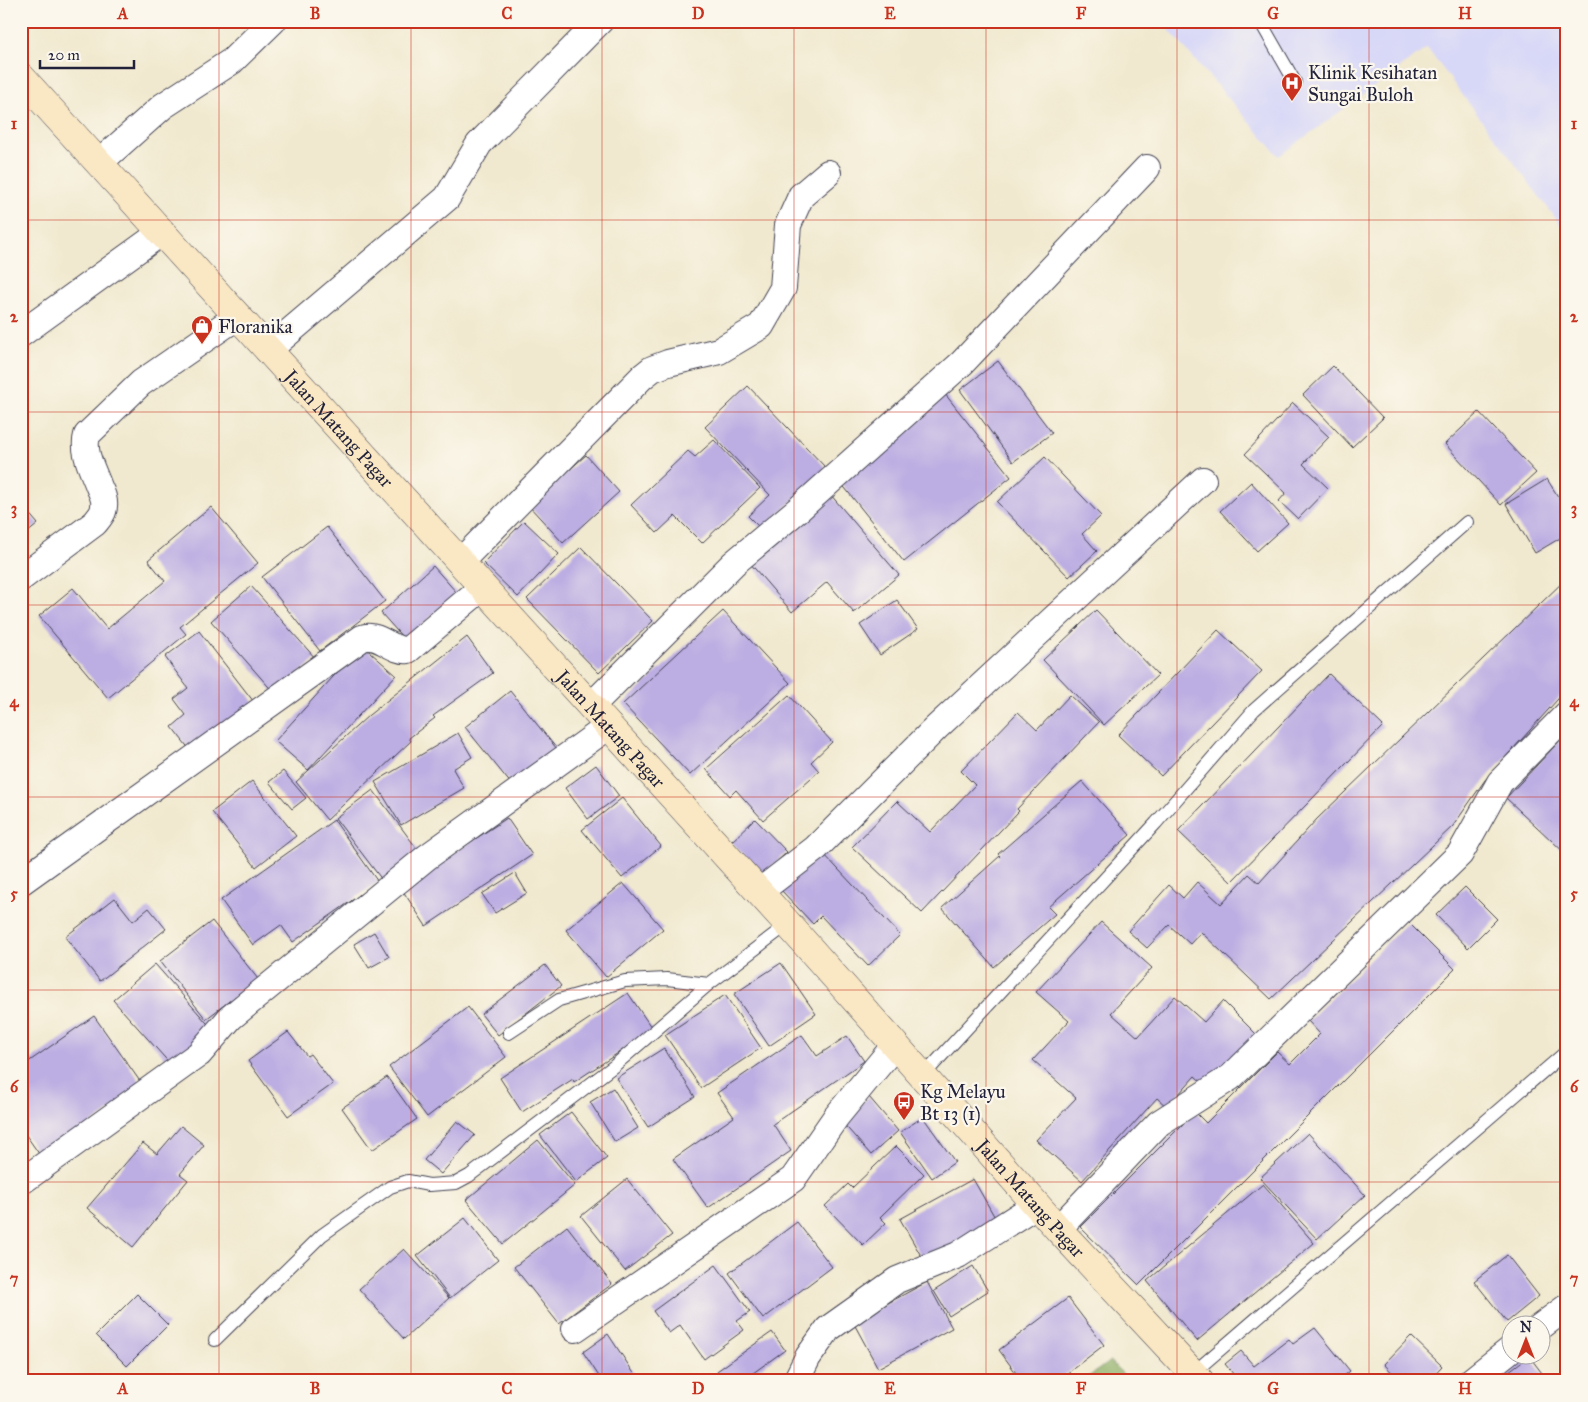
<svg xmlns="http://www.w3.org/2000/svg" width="1588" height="1402" viewBox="0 0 1588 1402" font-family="'IM FELL Great Primer',serif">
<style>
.built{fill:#d7d7f8}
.forest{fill:#88aa5f;stroke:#55664d}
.building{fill:#bcade2}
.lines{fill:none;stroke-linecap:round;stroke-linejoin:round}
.lane-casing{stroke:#414051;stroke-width:14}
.street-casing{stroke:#414051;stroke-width:28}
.secondary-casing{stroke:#414051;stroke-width:29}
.lane{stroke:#fff;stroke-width:12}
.street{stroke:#fff;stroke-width:26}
.secondary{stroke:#fae7c3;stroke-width:28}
.grid{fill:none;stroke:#c8321e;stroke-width:1;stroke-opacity:0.55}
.labels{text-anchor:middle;stroke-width:4.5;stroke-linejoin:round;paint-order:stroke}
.poi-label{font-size:19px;fill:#22223b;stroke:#fbf7ec;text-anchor:start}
.street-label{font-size:19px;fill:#22223b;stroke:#fbf7ec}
.neatline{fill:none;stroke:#c8321e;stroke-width:2}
.grid-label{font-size:16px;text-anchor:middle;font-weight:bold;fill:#c8321e}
</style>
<rect width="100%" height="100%" fill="#fbf7ec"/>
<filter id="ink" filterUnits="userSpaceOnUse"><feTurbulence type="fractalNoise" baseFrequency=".02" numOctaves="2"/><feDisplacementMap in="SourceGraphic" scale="10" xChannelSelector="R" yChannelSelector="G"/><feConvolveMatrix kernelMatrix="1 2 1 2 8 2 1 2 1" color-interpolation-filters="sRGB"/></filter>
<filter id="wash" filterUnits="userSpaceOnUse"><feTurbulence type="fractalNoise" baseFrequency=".0096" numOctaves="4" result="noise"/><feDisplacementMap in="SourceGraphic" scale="20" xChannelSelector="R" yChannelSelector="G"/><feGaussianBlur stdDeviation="1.12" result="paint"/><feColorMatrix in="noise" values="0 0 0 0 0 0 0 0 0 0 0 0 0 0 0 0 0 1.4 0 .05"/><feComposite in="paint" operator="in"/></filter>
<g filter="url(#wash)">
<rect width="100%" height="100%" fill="#f1e9cf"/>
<path class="built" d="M1161,21H1567V233L1427,48L1279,156Z"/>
<path class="forest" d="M1110,1361L1130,1381H1083Z"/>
<g id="blocks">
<path class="building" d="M998,361L1052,433L1013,462L960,390Z
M1333,366L1383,418L1352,447L1303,395Z
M748,386L826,468L762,530L748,516L770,495L705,427Z
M945,394L1011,477L904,562L837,478Z
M1293,403L1329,437L1303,464L1328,488L1298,519L1279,501L1286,493L1245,454Z
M1479,412L1536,473L1501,505L1445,444Z
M714,440L760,488L702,543L675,516L657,533L631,505L688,451L695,457Z
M586,455L619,492L563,543L529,506Z
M1045,457L1101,516L1082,534L1097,551L1069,577L997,502Z
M1547,479L1567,511V534L1535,553L1506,504Z
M1251,482L1288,523L1257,551L1220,511Z
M830,494L899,575L854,613L827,582L792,612L749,562Z
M21,504L38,524L21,538Z
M211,507L258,563L180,627L186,634L108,698L39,616L73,588L107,629L165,581L148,560Z
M524,521L559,554L518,597L483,563Z
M327,527L385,601L320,651L262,577Z
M581,547L653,621L599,673L527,599Z
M433,566L457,593L405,640L381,613Z
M1567,578V689L1485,780L1453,826L1271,999L1201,932L1190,944L1169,925L1147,948L1128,931L1169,885L1183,898L1197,882L1221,904L1249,874L1259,883L1317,819Z
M251,586L316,659L275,694L211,621Z
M897,600L918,629L880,655L860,625Z
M1096,610L1158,675L1104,725L1043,660Z
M723,611L790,683L690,775L623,704Z
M1218,630L1262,671L1161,776L1118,735Z
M199,631L254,702L190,750L172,727L186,715L174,699L188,688L165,657Z
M467,637L493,673L433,716L435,718L409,738L411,741L327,820L296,782L369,715Z
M362,645L396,675L308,770L275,741Z
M1329,674L1383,726L1231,882L1178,831Z
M510,691L557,749L512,785L465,727Z
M789,695L832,742L811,762L819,771L763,820L736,790L730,796L706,769Z
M1070,695L1099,722L1017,809L1019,811L922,913L852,847L897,801L930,832L975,785L961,771L1018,712L1037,730Z
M458,733L472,757L453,769L464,788L401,825L375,782Z
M1567,733V855L1506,798Z
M596,765L619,796L588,819L565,788Z
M283,771L306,798L292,809L269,782Z
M252,781L296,836L256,867L212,812Z
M1082,781L1130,835L1048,907L1055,914L994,967L942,908L1000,856L998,854Z
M373,790L424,858L386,885L335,818Z
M622,798L661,846L622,878L582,830Z
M507,818L532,855L426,926L401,888Z
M755,819L787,852L763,875L731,842Z
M334,820L378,882L293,942L281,925L253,945L221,900Z
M822,852L900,935L868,966L821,916L813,924L781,890Z
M515,873L527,893L495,913L482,894Z
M623,883L663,929L606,977L566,930Z
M1465,887L1497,919L1468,948L1436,915Z
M115,898L133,921L149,908L166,929L100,981L65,937Z
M212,921L258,979L206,1019L160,961Z
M1101,922L1152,968L1111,1013L1138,1037L1175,996L1204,1022L1223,1001L1257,1035L1208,1088L1195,1076L1167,1107L1157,1098L1082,1181L1036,1140L1076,1098L1033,1060L1069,1021L1036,992Z
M1408,922L1455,969L1139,1285L1080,1227L1195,1112L1206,1123L1277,1052L1290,1064L1320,1034L1308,1021Z
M374,932L389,957L369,968L354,944Z
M781,963L816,1014L769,1046L734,994Z
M155,964L214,1031L173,1067L113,1000Z
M545,965L561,986L498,1035L481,1014Z
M628,993L653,1030L574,1082L573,1079L522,1112L500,1078Z
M725,995L761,1048L701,1088L665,1035Z
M468,1007L506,1057L427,1117L389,1067Z
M94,1016L144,1087L42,1158L21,1128V1067Z
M21,1020L28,1029L21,1033Z
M288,1032L307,1056L310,1054L333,1084L288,1116L248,1061Z
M802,1035L817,1056L847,1036L864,1061L773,1124L791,1151L708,1208L673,1159L734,1117L717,1093Z
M664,1048L695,1097L648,1127L616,1078Z
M387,1077L417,1119L372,1150L342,1108Z
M613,1088L638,1128L615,1142L590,1102Z
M869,1097L898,1131L871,1155L841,1121Z
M571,1112L607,1158L576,1182L540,1135Z
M923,1117L955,1162L932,1178L900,1132Z
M457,1121L475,1135L441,1174L424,1160Z
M181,1126L204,1145L180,1174L188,1180L133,1247L87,1208L143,1143L157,1154Z
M1308,1133L1365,1195L1317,1239L1260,1178Z
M538,1140L575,1185L503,1244L466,1200Z
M896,1146L924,1174L880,1217L886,1223L863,1245L825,1206L848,1184L852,1188Z
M627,1179L672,1235L625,1271L581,1216Z
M973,1179L997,1221L924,1261L900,1219Z
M1263,1184L1314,1243L1197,1341L1147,1281Z
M465,1218L498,1260L450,1298L417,1256Z
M797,1222L832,1267L763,1319L729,1273Z
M567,1226L612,1284L559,1324L514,1267Z
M404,1249L449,1298L404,1339L359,1289Z
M1507,1255L1539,1296L1507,1322L1474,1281Z
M716,1265L750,1312L737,1321L744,1330L704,1359L680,1325L669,1333L653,1311Z
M973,1266L988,1291L949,1316L934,1291Z
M927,1282L952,1328L878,1368L853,1322Z
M137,1294L168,1325L127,1366L96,1335Z
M1068,1298L1104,1345L1057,1381H1022L999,1350Z
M1315,1328L1350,1371L1338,1381H1239L1225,1364L1241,1351L1254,1366L1289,1339L1293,1344Z
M772,1332L785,1350L742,1381H724L717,1371Z
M608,1334L639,1381H602L583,1352Z
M1411,1336L1442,1366L1428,1381H1400L1384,1364Z
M1529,1356L1548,1381H1496Z"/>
</g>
</g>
<g filter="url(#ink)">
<use href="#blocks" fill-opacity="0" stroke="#414051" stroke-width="1"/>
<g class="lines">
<g class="lane-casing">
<path id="lane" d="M1260,21L1295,82
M509,1033L559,1000L625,981L667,979L709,984
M923,1076L1156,823L1254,710L1467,522
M215,1340L322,1235L390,1187L408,1181L429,1185L456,1183L469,1176L614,1066L709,984L788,924
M1193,1373L1567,1051"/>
</g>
<g class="street-casing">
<path id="street" d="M100,162L163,106L232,61L273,21
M21,334L162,232
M268,350L447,198L479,144L600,21
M460,562L642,377L652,369L668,363L719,351L761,326L783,288L788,225L801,196L828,173
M21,578L95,523C99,518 104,513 104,506C105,500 102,493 99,487C93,470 82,453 87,435L141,383L238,316
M591,706L734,563L800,508L962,363L1147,168
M21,882L362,638C379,632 392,652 408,650L483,587
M759,892L816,848L936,728L1203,480
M21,1182L199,1054L230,1018L427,857L609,726
M1058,1229L1159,1123L1231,1077L1460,854L1500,782L1567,714
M1540,1327L1567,1307
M575,1329L793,1179L836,1117L895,1045
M796,1381L808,1357L828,1329L897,1280L958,1255L1036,1205
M1471,1381L1510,1350"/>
</g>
<g class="secondary-casing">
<g id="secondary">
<path id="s1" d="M21,77L788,924L1058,1229L1200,1381"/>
</g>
</g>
<use href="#lane" class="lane"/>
<use href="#street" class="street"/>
<use href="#secondary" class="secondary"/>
</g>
</g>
<path class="grid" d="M219,21V1381M411,21V1381M602,21V1381M794,21V1381M986,21V1381M1177,21V1381M1369,21V1381M21,220H1567M21,412H1567M21,605H1567M21,797H1567M21,990H1567M21,1182H1567"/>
<defs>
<g id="hospital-pin" transform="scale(1.125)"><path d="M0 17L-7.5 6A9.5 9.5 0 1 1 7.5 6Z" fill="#c8321e" stroke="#fbf7ec"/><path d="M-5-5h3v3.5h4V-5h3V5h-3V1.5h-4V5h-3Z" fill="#fff"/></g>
<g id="shop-pin" transform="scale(1.125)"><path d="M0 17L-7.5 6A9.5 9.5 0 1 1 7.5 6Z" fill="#c8321e" stroke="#fbf7ec"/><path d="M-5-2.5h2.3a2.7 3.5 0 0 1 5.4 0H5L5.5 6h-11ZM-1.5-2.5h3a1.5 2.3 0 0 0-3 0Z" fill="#fff"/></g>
<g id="bus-pin" transform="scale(1.125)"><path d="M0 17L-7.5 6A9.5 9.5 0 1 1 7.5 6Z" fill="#c8321e" stroke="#fbf7ec"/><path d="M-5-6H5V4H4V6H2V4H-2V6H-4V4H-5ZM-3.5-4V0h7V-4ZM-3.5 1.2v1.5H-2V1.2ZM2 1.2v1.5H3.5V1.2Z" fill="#fff"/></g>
</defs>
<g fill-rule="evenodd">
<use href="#hospital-pin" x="1292" y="83"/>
<use href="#shop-pin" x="202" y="326"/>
<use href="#bus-pin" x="904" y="1102"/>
</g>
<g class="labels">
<g class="poi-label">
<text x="1308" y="79">Klinik Kesihatan<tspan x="1308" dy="22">Sungai Buloh</tspan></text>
<text x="218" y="333">Floranika</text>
<text x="920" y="1098">Kg Melayu<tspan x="920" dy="22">Bt 13 (1)</tspan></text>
</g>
<g class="street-label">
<text dy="7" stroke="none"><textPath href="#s1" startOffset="474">Jalan Matang Pagar</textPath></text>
<text dy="7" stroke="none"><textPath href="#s1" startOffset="879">Jalan Matang Pagar</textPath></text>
<text dy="7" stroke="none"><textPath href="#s1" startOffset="1509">Jalan Matang Pagar</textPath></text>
</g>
</g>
<rect width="1588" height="1402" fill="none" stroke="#fbf7ec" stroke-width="55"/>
<g transform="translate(1526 1340)"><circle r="24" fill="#fbf7ec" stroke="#a4a2a5"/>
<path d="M0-4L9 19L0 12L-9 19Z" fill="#c8321e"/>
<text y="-8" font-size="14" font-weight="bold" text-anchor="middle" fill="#22223b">N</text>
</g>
<path d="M40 60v8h94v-8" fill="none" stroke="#22223b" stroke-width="2.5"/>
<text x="48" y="60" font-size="15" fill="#22223b" stroke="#fbf7ec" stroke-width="4" paint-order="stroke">20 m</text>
<rect x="28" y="28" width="1532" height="1346" class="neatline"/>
<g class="grid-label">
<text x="123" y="19">A</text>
<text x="315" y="19">B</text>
<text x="507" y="19">C</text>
<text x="698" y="19">D</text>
<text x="890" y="19">E</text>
<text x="1081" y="19">F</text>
<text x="1273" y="19">G</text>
<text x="1465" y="19">H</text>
<text x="14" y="129">1</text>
<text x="1574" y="129">1</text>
<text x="14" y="322">2</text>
<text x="1574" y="322">2</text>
<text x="14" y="514">3</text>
<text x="1574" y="514">3</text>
<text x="14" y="707">4</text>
<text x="1574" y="707">4</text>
<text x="14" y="899">5</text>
<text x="1574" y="899">5</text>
<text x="14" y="1092">6</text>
<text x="1574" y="1092">6</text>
<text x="14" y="1284">7</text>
<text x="1574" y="1284">7</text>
<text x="123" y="1394">A</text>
<text x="315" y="1394">B</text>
<text x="507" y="1394">C</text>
<text x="698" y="1394">D</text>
<text x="890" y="1394">E</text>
<text x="1081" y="1394">F</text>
<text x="1273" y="1394">G</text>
<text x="1465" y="1394">H</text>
</g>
</svg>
